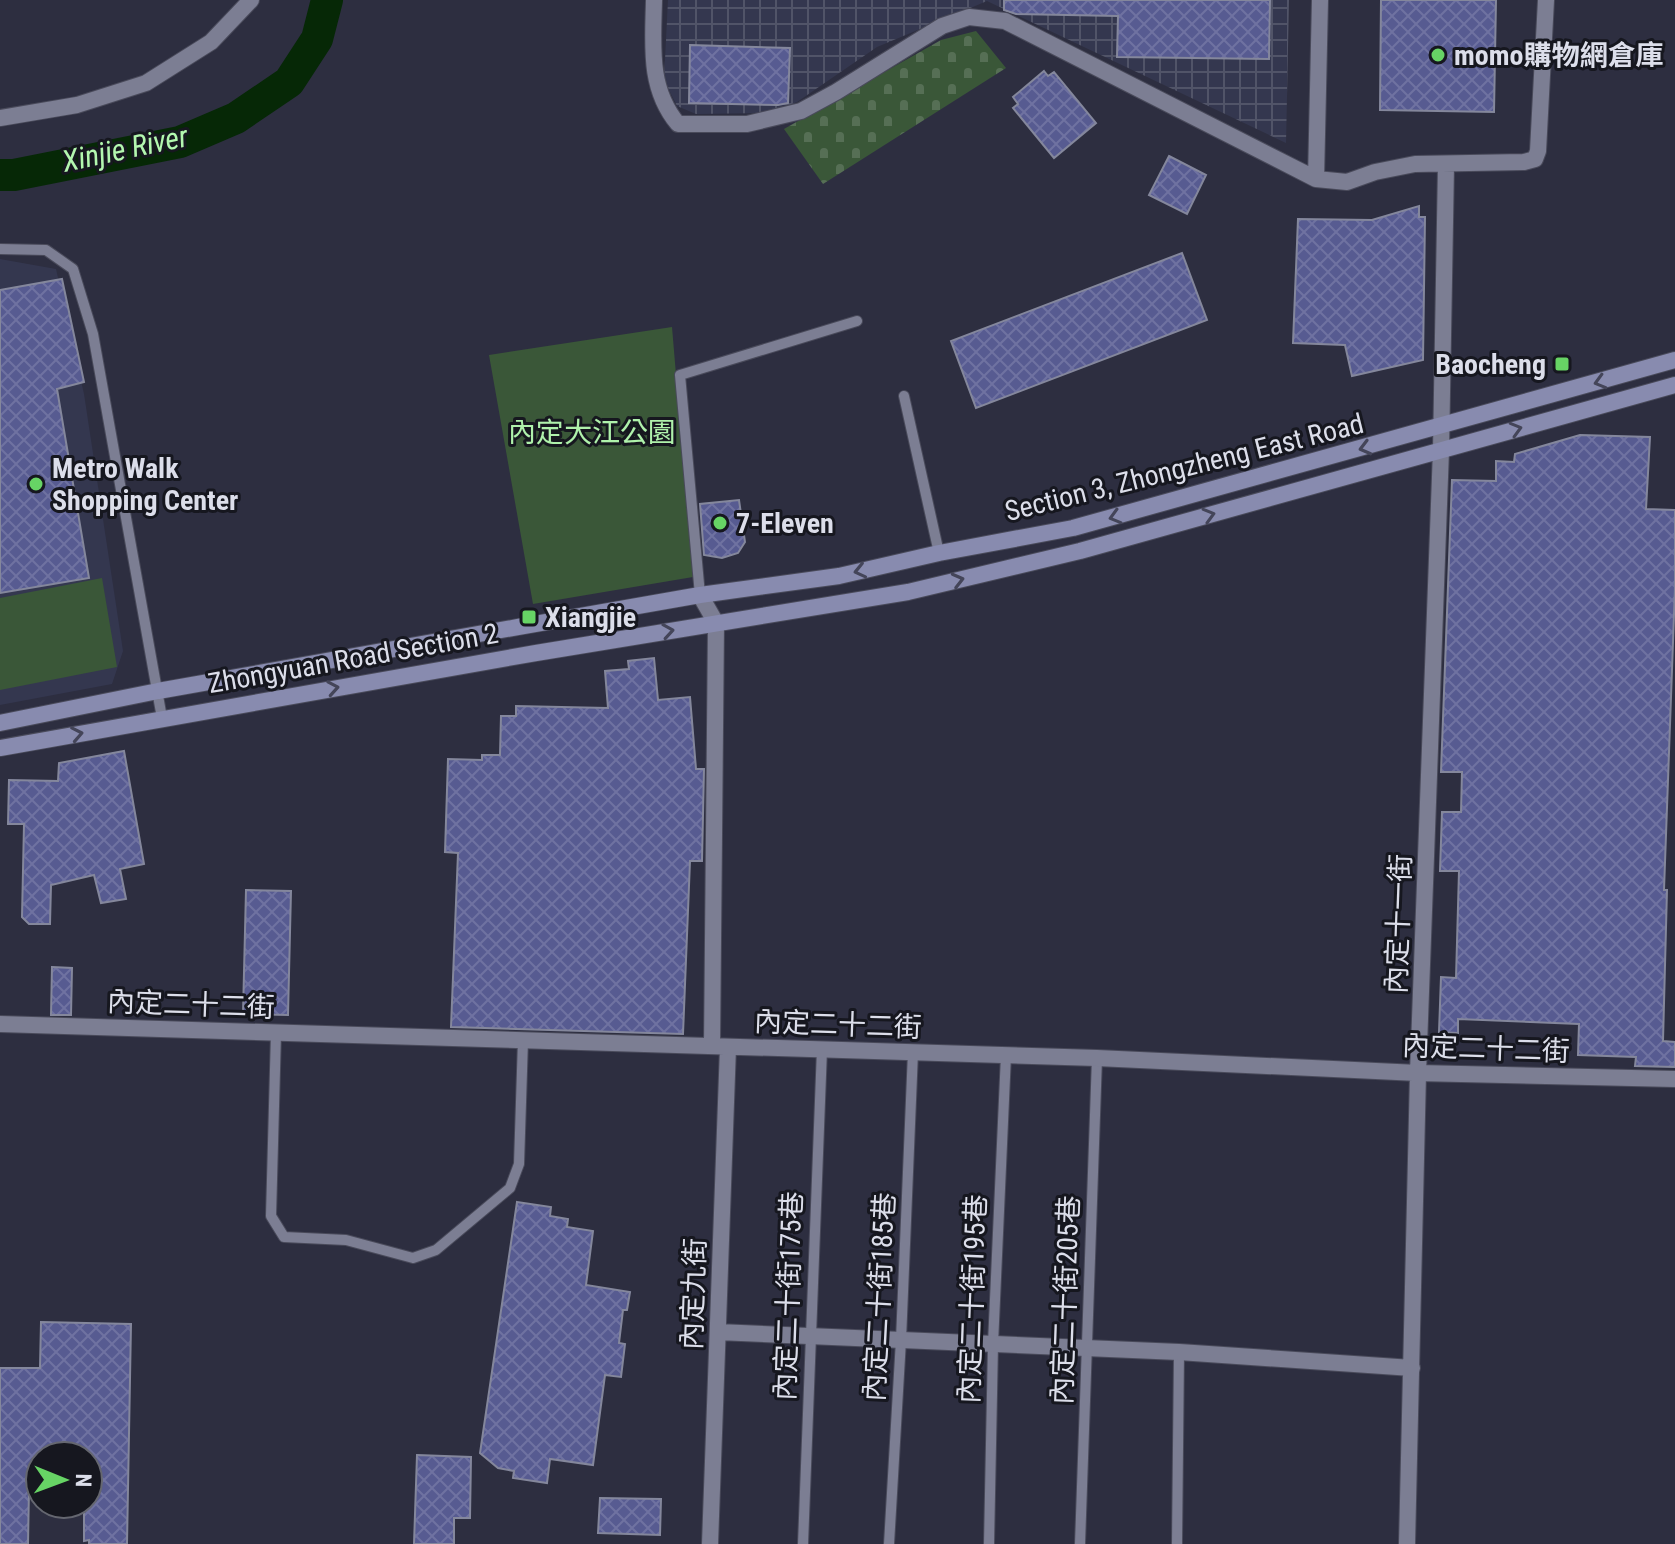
<svg xmlns="http://www.w3.org/2000/svg" width="1675" height="1544" viewBox="0 0 1675 1544" font-family="'Roboto Condensed','Noto Sans TC',sans-serif">
<style>
.built{fill:#34374f}
.industrial{fill:url(#industrial-grid)}
.cemetery{fill:url(#cemetery-stones)}
.park{fill:#3a5738}
.lines{fill:none;stroke-linecap:round;stroke-linejoin:round}
.river{stroke:#062806;stroke-width:32}
.building{fill:url(#building-cross-hatch);stroke:#84879c;stroke-width:2}
.lane-casing{stroke:#494a5a;stroke-width:12}
.street-casing{stroke:#494a5a;stroke-width:18}
.secondary-casing{stroke:#494a5a;stroke-width:18}
.lane{stroke:#7c7e93;stroke-width:10}
.street{stroke:#7c7e93;stroke-width:16}
.secondary{stroke:#888baf;stroke-width:16}
.oneway{stroke:#444559}
.poi-dot{fill:#67d465;stroke:#16171f;stroke-width:3}
.labels{text-anchor:middle;stroke-width:6;stroke-linejoin:round;paint-order:stroke}
.poi-label{font-size:28px;font-weight:bold;fill:#dcdeea;stroke:#16171f;text-anchor:start}
.park-label{font-size:28px;fill:#aff2ab;stroke:#16171f}
.street-label{font-size:28px;fill:#dcdeea;stroke:#16171f}
.water-label{font-size:30px;font-style:italic;fill:#b3f7af;stroke:#16171f}
</style>
<defs>
<pattern id="industrial-grid" width="8" height="8" patternUnits="userSpaceOnUse" patternTransform="scale(2)"><rect width="8" height="8" fill="#34374f"/><path d="M0 4h8M4 0v8" fill="none" stroke="#515468"/></pattern>
<pattern id="cemetery-stones" width="16" height="16" patternUnits="userSpaceOnUse" patternTransform="scale(2)"><rect width="16" height="16" fill="#3a5738"/><path d="M2 7V4a2 2 0 0 1 4 0v3zM10 15v-3a2 2 0 0 1 4 0v3z" fill="#566f55"/></pattern>
<pattern id="building-cross-hatch" width="8" height="8" patternUnits="userSpaceOnUse" patternTransform="scale(2)"><rect width="8" height="8" fill="#575b91"/><path d="M0 0l8 8M0 8l8-8" fill="none" stroke="#6f72a1"/></pattern>
</defs>
<rect width="100%" height="100%" fill="#2d2e40"/>
<path class="built" d="M0,259L56,269L84,394L123,651L112,684L0,705Z"/>
<path class="industrial" d="M668,0H1289L1286,143L987,1L877,47L797,102L769,113L696,114L677,106L664,80Z"/>
<path class="cemetery" d="M976,31L1006,68L823,184L784,129L941,40Z"/>
<path class="park" d="M672,327L693,577L533,604L489,355Z
M102,578L117,667L0,690V598Z"/>
<g class="lines">
<path class="river" d="M0,175H14L180,142L236,118L289,82L317,39L327,0"/>
</g>
<path class="building" d="M1004,0H1270L1269,59L1117,57L1118,16L1016,14L1004,10Z
M1381,0H1496L1494,112L1380,110Z
M690,45L790,48L788,103L778,105L689,103Z
M1044,71L1048,76L1054,72L1096,123L1054,158L1013,108L1018,104L1013,97Z
M1169,156L1206,175L1187,214L1149,195Z
M1419,206V217H1425L1423,360L1352,376L1345,345L1293,343L1298,219L1372,220Z
M1182,253L1207,320L976,408L951,341Z
M62,279L84,382L57,389L89,578L0,593V290Z
M1580,435L1650,437L1646,509L1675,510V587L1664,890H1667L1663,1041L1675,1042V1067L1635,1066L1636,1057L1578,1055L1579,1024L1458,1019V1033L1439,1032L1441,977L1456,978L1459,871H1440L1442,812H1461L1462,772H1441L1452,480L1496,481V461L1514,462L1515,454Z
M739,500L745,542L738,553L722,558L704,555L700,504Z
M654,658L658,700L690,697L696,769H704L702,861H690L683,1034L451,1027L458,853L445,852L448,759L482,760V755H500L501,716H516V706L608,708L605,671L629,669L628,661Z
M124,751L144,864L120,869L126,899L101,903L94,875L51,885L50,924H29L22,917L24,824H8L9,780L58,781L59,763Z
M246,890L291,891L288,1015L243,1014Z
M52,967L72,968L71,1015H51Z
M517,1202L551,1207L550,1216L568,1219L567,1227L593,1231L586,1285L630,1292L627,1310H623L619,1343L625,1344L621,1377L605,1375L593,1465L550,1459L547,1483L513,1478L514,1471L498,1468L480,1453Z
M41,1322L131,1324L127,1544H89V1540L84,1541V1504H88V1456H40V1489H29L28,1544H0V1368H40Z
M417,1455L471,1457L470,1518H454V1544H414Z
M600,1498L661,1499L660,1535L598,1533Z"/>
<g class="lines">
<g class="lane-casing">
<path id="lane" d="M0,249L46,250L73,269L93,334L162,718
M904,396L939,553
M700,595L680,375L857,321
M276,1033L271,1216L284,1237L346,1240L413,1258L436,1250L510,1188L519,1164L523,1040
M803,1544L822,1049
M889,1544L901,1340L913,1052
M989,1544L993,1344L1006,1055
M1080,1544L1097,1058
M1177,1544L1179,1352"/>
</g>
<g class="street-casing">
<path id="street" d="M654,0C653,45 648,88 678,124H747L801,111L836,92L942,26L969,17L1005,21L1316,179L1347,182L1375,172L1415,164L1524,162L1535,159L1538,151L1546,0
M0,118L77,105L146,83L211,42L251,0
M1316,179L1320,0
M700,595L716,623L712,1046
M0,1024L1097,1058L1418,1073L1675,1079
M718,1332L1179,1352L1412,1368
M710,1544L728,1047
M1407,1544L1418,1073L1441,450L1446,165"/>
</g>
<g class="secondary-casing">
<path id="secondary" d="M0,723L158,691L518,627L700,595L839,576L939,553L1073,528L1675,360
M0,748L536,653L908,592L1080,551L1675,385"/>
</g>
<use href="#lane" class="lane"/>
<use href="#street" class="street"/>
<use href="#secondary" class="secondary"/>
</g>
<defs><path id="oneway-chevron" d="M-2-3.5L2.5 0L-2 3.5" fill="none" stroke-width="1.6" stroke-linecap="round" stroke-linejoin="round" transform="scale(2)"/></defs>
<g class="oneway">
<use href="#oneway-chevron" transform="translate(1600 382) rotate(164)"/>
<use href="#oneway-chevron" transform="translate(1516 429) rotate(-16)"/>
<use href="#oneway-chevron" transform="translate(1365 448) rotate(165)"/>
<use href="#oneway-chevron" transform="translate(1209 515) rotate(-16)"/>
<use href="#oneway-chevron" transform="translate(1115 517) rotate(164)"/>
<use href="#oneway-chevron" transform="translate(860 571) rotate(167)"/>
<use href="#oneway-chevron" transform="translate(958 580) rotate(-14)"/>
<use href="#oneway-chevron" transform="translate(668 631) rotate(-9)"/>
<use href="#oneway-chevron" transform="translate(333 688) rotate(-10)"/>
<use href="#oneway-chevron" transform="translate(77 734) rotate(-11)"/>
</g>
<g class="poi-dot">
<circle cx="1438" cy="55" r="8"/>
<rect x="1554" y="356" width="16" height="16" rx="4"/>
<circle cx="36" cy="484" r="8"/>
<circle cx="720" cy="523" r="8"/>
<rect x="521" y="609" width="16" height="16" rx="4"/>
</g>
<g class="labels">
<g class="poi-label">
<text x="1454" y="65">momo購物網倉庫</text>
<text x="1546" y="374" text-anchor="end">Baocheng</text>
<text x="52" y="478">Metro Walk<tspan x="52" dy="32">Shopping Center</tspan></text>
<text x="736" y="533">7-Eleven</text>
<text x="545" y="627">Xiangjie</text>
</g>
<g class="park-label">
<text x="592" y="442">內定大江公園</text>
</g>
<g class="street-label">
<text transform="translate(1184 467) rotate(-14)" y="10">Section 3, Zhongzheng East Road</text>
<text transform="translate(353 658) rotate(-10)" y="10">Zhongyuan Road Section 2</text>
<text transform="translate(1398 924) rotate(-88)" y="10">內定十一街</text>
<text transform="translate(191 1004) rotate(2)" y="10">內定二十二街</text>
<text transform="translate(838 1024) rotate(2)" y="10">內定二十二街</text>
<text transform="translate(1486 1048) rotate(2)" y="10">內定二十二街</text>
<text transform="translate(693 1294) rotate(-88)" y="10">內定九街</text>
<text transform="translate(788 1296) rotate(-88)" y="10">內定二十街175巷</text>
<text transform="translate(879 1297) rotate(-87)" y="10">內定二十街185巷</text>
<text transform="translate(972 1299) rotate(-88)" y="10">內定二十街195巷</text>
<text transform="translate(1065 1300) rotate(-88)" y="10">內定二十街205巷</text>
</g>
<g class="water-label">
<text transform="translate(125 149) rotate(-12)" y="10">Xinjie River</text>
</g>
</g>
<g transform="translate(64 1480) rotate(91)"><circle r="38" fill="#16171f" stroke="#656770" stroke-width="2"/>
<path d="M0-6L14 30L0 20L-14 30Z" fill="#67d465"/>
<text y="-12" font-size="22" font-weight="bold" text-anchor="middle" fill="#dcdeea">N</text>
</g>
</svg>
